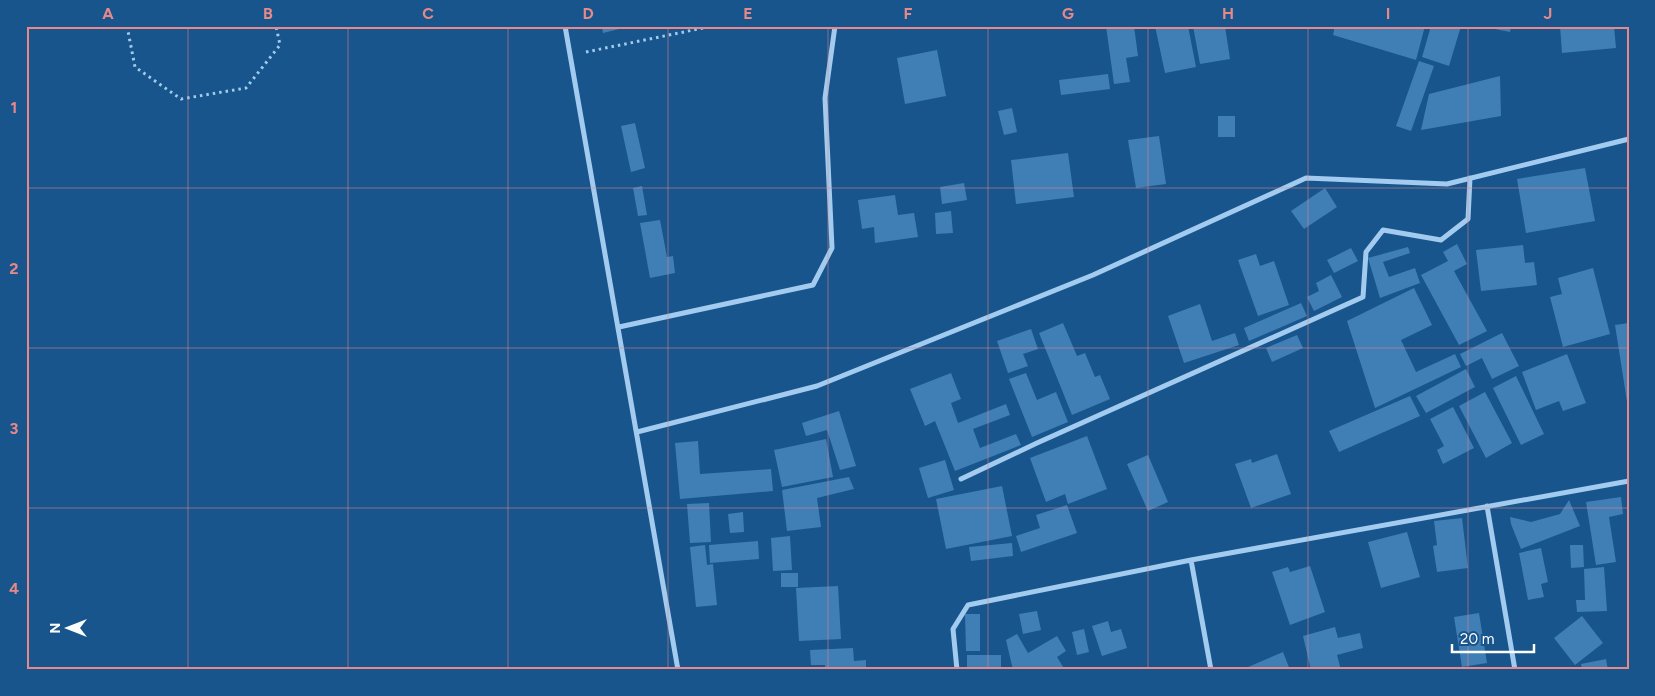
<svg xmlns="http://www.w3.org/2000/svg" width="1655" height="696" viewBox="0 0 1655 696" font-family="Figtree,sans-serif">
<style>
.building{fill:#407fb5}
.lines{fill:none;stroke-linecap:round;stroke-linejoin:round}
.path{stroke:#a2cbef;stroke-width:3;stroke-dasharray:2.5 4;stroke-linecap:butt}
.street{stroke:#a2cbef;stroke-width:5}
.grid{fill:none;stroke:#e88989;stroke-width:1;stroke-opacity:0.55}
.neatline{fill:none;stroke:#e88989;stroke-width:2}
.grid-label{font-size:16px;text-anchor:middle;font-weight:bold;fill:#e88989}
</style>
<rect width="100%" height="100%" fill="#17558c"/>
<path class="building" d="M602,26H618L619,29L603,33Z
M1106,26H1134L1138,56L1126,58L1130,82L1114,84Z
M1155,26H1188L1196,67L1165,73Z
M1193,26H1225L1230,59L1200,64Z
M1335,26H1425L1416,60L1333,35Z
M1431,26H1461L1449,66L1422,57Z
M1480,26H1511L1510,32Z
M1560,26H1614L1616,48L1562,53Z
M937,50L946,96L905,104L897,58Z
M1419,61L1434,66L1411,131L1396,126Z
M1108,74L1110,89L1061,95L1059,80Z
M1500,76L1501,116L1421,130L1429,94Z
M1012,108L1017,132L1004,135L998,111Z
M1218,116H1235V137H1218Z
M635,123L645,168L631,172L621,126Z
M1159,136L1166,184L1136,188L1128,140Z
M1068,153L1074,197L1016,204L1011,160Z
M1585,168L1595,221L1526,233L1517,179Z
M964,183L967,200L942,204L940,187Z
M642,186L647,215L638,216L633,188Z
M1325,188L1337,207L1304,229L1291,211Z
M895,195L898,215L914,213L918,237L875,243L874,227L862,229L858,200Z
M951,211L953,233L936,234L935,213Z
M660,220L667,257L673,256L675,273L650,278L640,223Z
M1457,244L1467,264L1454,271L1487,331L1459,345L1421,275L1448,261L1443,252Z
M1523,245L1525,263L1534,262L1537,285L1481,291L1476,250Z
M1408,247L1410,253L1383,262L1389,277L1415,268L1420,283L1380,298L1368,258Z
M1351,248L1358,261L1334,273L1327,260Z
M1256,254L1260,266L1274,261L1289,305L1258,316L1238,260Z
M1593,268L1610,334L1563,347L1550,297L1562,294L1558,278Z
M1331,275L1342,297L1314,311L1307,297L1319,291L1316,283Z
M1414,288L1432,325L1401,340L1416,372L1455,354L1461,367L1375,408L1347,321Z
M1301,303L1307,316L1249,341L1244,328Z
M1200,304L1212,341L1235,333L1239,345L1184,363L1168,316Z
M1063,323L1077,356L1085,353L1095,377L1100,375L1110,399L1072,415L1039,333Z
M1629,323V408H1628L1615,325Z
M1031,329L1038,349L1023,354L1028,366L1008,373L997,341Z
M1502,333L1519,366L1492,379L1482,358L1466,366L1460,354Z
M1297,335L1303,348L1272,362L1266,348Z
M1567,354L1586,403L1563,411L1559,401L1536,410L1522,372Z
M1466,369L1475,387L1426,413L1416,396Z
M951,373L961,399L951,403L958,423L1006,404L1010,415L973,429L980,448L1016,434L1021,445L955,471L935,421L925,426L910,389Z
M1026,373L1037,400L1056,392L1068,422L1032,437L1009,379Z
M1516,376L1544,434L1521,445L1493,388Z
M1485,392L1512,443L1486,458L1459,406Z
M1410,396L1420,416L1339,452L1329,431Z
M1453,407L1474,448L1443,464L1437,450L1444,446L1430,419Z
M839,411L856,466L840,470L827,430L806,436L802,423Z
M1087,436L1107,489L1068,504L1065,494L1046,502L1030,458Z
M826,439L833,477L782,487L774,450Z
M698,441L700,474L771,469L773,491L680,499L675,443Z
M1277,454L1291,494L1251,508L1235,464L1251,459L1252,463Z
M1148,455L1168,502L1148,511L1127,464Z
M945,460L954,490L928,498L919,468Z
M849,477L854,489L817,498L821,527L787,531L782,490Z
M1002,486L1012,536L946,549L936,499Z
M1621,497L1623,514L1609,517L1616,562L1596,565L1586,502Z
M1569,500L1580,526L1521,549L1511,524L1510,517L1531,522L1560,514Z
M709,503L711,542L690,543L687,504Z
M1067,505L1077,533L1021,552L1016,536L1040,528L1036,515Z
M743,512L744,532L730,533L728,514Z
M1462,518L1468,568L1437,572L1433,546L1437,545L1434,521Z
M1407,532L1420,577L1381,588L1368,542Z
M790,536L792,570L773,571L771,538Z
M758,541L759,559L710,563L709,545Z
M1012,543L1013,556L971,561L969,547Z
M705,545L707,565L713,564L717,605L696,607L690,547Z
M1570,545H1583L1584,567L1571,568Z
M1541,548L1548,582L1541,584L1544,597L1528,600L1519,553Z
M1310,566L1325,612L1290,625L1272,572L1288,567L1290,572Z
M1604,567L1607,611L1577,612L1576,600H1585L1584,569Z
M781,573H798V587H781Z
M838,586L841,639L799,641L796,588Z
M1037,611L1041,630L1023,634L1019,614Z
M1479,613L1487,663L1462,667L1454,617Z
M965,614H980V651H966Z
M1582,616L1603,643L1575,665L1554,638Z
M1108,621L1111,632L1121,629L1127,648L1102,656L1092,626Z
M1335,627L1338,638L1360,633L1363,648L1337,655L1341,670H1311L1303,636Z
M1084,629L1089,652L1077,655L1072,632Z
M1017,634L1028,653L1057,636L1066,651L1057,657L1065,670H1013L1006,640Z
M853,648L854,661L866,660V670H825V665H811L810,650Z
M1283,652L1290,670H1241Z
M967,655H1001V669L967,670Z
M1606,659L1608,670H1582L1581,664Z"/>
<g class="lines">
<path class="path" d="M127,26L135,67L181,99L246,88L280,45L276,26
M586,52L713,26"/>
<path class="street" d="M565,26L678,670
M619,327L813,285L832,248L825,98L835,26
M637,432L817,386L1093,275L1306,178L1447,184L1629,139
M961,479L1037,443L1363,297L1366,252L1383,230L1441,240L1468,219L1470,178
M1487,506L1515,670
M1191,560L1211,670
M957,670L953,629L968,605L1191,560L1629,481"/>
</g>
<path class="grid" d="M188,26V670M348,26V670M508,26V670M668,26V670M828,26V670M988,26V670M1148,26V670M1308,26V670M1468,26V670M26,188H1629M26,348H1629M26,508H1629"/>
<rect width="1655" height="696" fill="none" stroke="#17558c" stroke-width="55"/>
<g transform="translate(68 628) rotate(270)" stroke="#17558c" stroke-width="4" paint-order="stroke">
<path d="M0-4L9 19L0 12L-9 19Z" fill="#ffffff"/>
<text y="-8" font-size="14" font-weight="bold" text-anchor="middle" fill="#ffffff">N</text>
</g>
<path d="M1452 644v8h82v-8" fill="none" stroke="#ffffff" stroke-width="2.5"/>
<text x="1460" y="644" font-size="15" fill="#ffffff" stroke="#17558c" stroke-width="4" paint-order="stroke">20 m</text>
<rect x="28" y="28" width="1600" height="640" class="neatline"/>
<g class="grid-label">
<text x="108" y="19">A</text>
<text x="268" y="19">B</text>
<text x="428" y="19">C</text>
<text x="588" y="19">D</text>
<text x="748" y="19">E</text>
<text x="908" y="19">F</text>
<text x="1068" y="19">G</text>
<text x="1228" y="19">H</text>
<text x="1388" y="19">I</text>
<text x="1548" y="19">J</text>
<text x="14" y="113">1</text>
<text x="14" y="274">2</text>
<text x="14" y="434">3</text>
<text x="14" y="594">4</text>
</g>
</svg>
